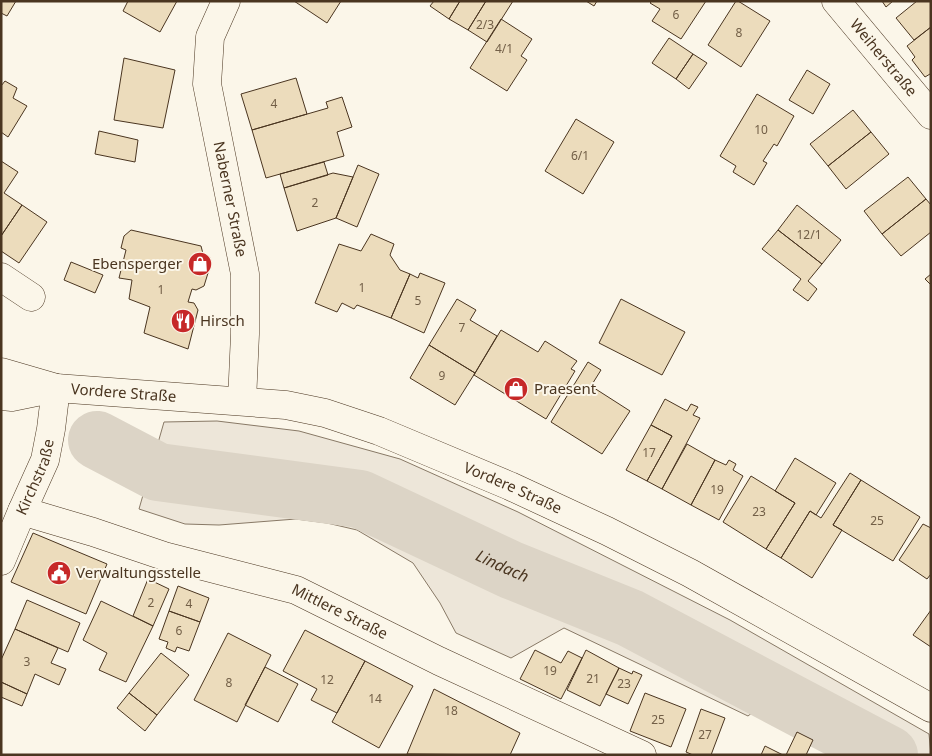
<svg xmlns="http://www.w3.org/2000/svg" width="932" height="756" viewBox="0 0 932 756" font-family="'Noto Sans',sans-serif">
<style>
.green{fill:#ede6d9;stroke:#887966}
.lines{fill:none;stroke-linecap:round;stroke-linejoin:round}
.river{stroke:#dcd4c6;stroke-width:58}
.building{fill:#ecdcbc;stroke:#4a3520}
.street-casing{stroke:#4a3520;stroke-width:29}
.secondary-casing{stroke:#4a3520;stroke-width:29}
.street{stroke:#fbf6e9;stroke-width:28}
.secondary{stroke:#fbf6e9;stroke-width:28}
.labels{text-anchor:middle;stroke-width:4;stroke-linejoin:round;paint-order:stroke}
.number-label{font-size:12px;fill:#725f47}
.street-label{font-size:15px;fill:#4a3520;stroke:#fbf6e9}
.poi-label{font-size:15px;fill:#4a3520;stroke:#fbf6e9;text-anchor:start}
.water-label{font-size:16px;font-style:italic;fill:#4a3520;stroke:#fbf6e9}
</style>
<rect width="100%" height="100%" fill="#fbf6e9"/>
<path class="green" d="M217,421L299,431L400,459L518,512L730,620L929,734L931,755H907L786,686L748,716L564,628L511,658L456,633L440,603L413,563L357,530L327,523L296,519L219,525L185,524L139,509L164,422Z"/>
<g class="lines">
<path class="river" id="s1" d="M97,440L158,472L360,499L511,570L630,618L889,755"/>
</g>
<path class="building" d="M1,1H16L7,16L1,13Z
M128,1H177L160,32L123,11Z
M294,1H341L327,23Z
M434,1H460L449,19L430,6Z
M460,1H486L468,30L449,19Z
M486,1H513L487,42L468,30Z
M586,1H597L594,6Z
M652,1H706L681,39L652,21L660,9L650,3Z
M736,1H738L770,21L741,67L708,45Z
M882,1H893L886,7Z
M917,1H931V27L914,40L896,18Z
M501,19L532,39L521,56L527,60L507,91L470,68Z
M931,27V75L930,74L925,77L912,60L915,57L907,46Z
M669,38L693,54L676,79L652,63Z
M693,54L707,63L689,89L676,79Z
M124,58L175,70L163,128L114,120Z
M807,70L830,84L813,114L789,100Z
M296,78L307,114L252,130L241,94Z
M5,81L17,88L13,98L27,106L8,137L1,132V86Z
M757,94L794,116L777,146L774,144L763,161L767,163L754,185L733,172L736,166L720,156Z
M342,97L352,127L337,132L344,156L266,178L252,130L328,108L326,102Z
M853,110L871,132L828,166L810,144Z
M576,119L614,142L583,194L545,171Z
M99,131L138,140L135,162L95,154Z
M871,132L889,154L846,189L828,166Z
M1,161L18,172L4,193L22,205L1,236Z
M324,162L328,175L284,188L280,174Z
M358,165L379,174L357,227L336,218Z
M333,173L353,177L336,218L297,231L284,188Z
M908,177L926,199L882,234L864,211Z
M926,199L931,205V232L901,256L882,234Z
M22,205L47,222L19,263L1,251V236Z
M797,205L841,240L822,264L778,230Z
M131,230L201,246L208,273L204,286L196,290L192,289L188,302L194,303L198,310L188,349L144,333L150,307L129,299L132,280L119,278L126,250L121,248L124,236Z
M778,230L822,264L808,281L817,289L808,301L793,290L801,279L762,249Z
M371,234L394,244L390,255L400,270L410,274L391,318L357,305L354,309L342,303L337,312L315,303L339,244L361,251Z
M71,262L103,275L95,293L64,280Z
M420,273L445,283L424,333L391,318L410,274L418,278Z
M931,274V285L925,279Z
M457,299L476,310L470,320L497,336L475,373L429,345Z
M621,299L685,332L662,375L599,343Z
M501,330L538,352L545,341L577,361L571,369L575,371L546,419L474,375Z
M429,345L475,373L455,405L410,378Z
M588,362L601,370L591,386L630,411L602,454L551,422Z
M665,399L687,411L691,404L698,407L693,415L700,418L662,489L647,481L672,436L651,425Z
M651,425L672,436L647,481L626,470Z
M687,444L715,460L691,505L662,489Z
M795,458L836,483L816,515L810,511L781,558L766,549L795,503L775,491Z
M715,460L726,465L729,460L736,464L733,470L743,476L719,520L691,505Z
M850,473L861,480L833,525L842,530L812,578L781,558L810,511L821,518Z
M751,476L795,503L766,549L723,522Z
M861,480L920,517L893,561L833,525Z
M923,524L931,528V574L927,579L899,560Z
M33,533L107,564L86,614L11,582Z
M148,579L169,589L153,626L133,616Z
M178,586L209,598L200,622L169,611Z
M27,600L80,623L68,652L15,629Z
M101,601L153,626L126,682L99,670L107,653L83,640Z
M931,610V647L913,635Z
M169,611L200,622L189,651L177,647L175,652L166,648L168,642L159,639Z
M15,629L58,648L51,663L66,669L59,685L35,674L27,694L1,682V660Z
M305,630L365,661L337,713L311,700L317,689L283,671Z
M228,633L271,655L237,722L194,700Z
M535,650L561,663L568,651L582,658L561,699L520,679Z
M586,650L619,668L600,706L567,690Z
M161,653L189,675L157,715L129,693Z
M365,661L413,686L379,748L332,722Z
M265,667L298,684L278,722L245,705Z
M619,668L632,674L633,671L642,675L628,704L606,694Z
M1,682L27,694L22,706L1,697Z
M434,689L520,733L510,755L407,754Z
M129,693L157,715L145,731L117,708Z
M645,693L686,709L671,747L630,731Z
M701,709L725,718L711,755H693L686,752Z
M797,732L813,740L806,755H786Z
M765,746L783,755H761Z"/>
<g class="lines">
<g class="street-casing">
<g id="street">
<path id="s2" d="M226,1L210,37L207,84L245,274V334L242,401"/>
<path id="s3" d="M836,1L931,115"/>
<path d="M1,277L31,297"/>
<path id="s4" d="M22,511L93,532L164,556L296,590L439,661L642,755"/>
</g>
</g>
<g class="secondary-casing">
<g id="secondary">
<path id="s5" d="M1,372L56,388L286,405L325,413L379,431L510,486L607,531L690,573L931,708"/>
<path d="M1,396L12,397L51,389"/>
<path id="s6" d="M1,561L22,511L45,460L51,429L56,388"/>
</g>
</g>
<use href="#street" class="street"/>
<use href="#secondary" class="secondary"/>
</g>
<defs>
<g id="shop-disc" transform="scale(1.25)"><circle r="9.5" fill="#c62828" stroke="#fbf6e9"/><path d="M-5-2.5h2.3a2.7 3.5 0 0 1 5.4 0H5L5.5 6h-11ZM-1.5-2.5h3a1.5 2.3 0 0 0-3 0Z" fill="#fff"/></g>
<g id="restaurant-disc" transform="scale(1.25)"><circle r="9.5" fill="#c62828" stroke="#fbf6e9"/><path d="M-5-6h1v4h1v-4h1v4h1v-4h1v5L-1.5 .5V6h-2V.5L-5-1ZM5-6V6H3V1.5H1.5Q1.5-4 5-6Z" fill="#fff"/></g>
<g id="civic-disc" transform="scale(1.25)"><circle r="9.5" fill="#c62828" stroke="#fbf6e9"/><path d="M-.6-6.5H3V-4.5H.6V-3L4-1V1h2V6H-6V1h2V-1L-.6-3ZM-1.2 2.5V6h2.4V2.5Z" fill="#fff"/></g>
</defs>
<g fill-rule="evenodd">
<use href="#shop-disc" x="200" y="264"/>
<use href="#restaurant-disc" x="183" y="321"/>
<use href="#shop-disc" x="516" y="389"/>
<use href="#civic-disc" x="59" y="573"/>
</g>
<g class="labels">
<g class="number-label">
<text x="676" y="19">6</text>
<text x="485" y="29">2/3</text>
<text x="739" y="37">8</text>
<text x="504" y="53">4/1</text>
<text x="274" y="108">4</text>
<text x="761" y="134">10</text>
<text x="580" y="160">6/1</text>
<text x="315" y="207">2</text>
<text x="809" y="239">12/1</text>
<text x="362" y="292">1</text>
<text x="161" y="294">1</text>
<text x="418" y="305">5</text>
<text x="462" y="332">7</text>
<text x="442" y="380">9</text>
<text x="649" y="457">17</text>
<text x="717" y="494">19</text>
<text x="759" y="516">23</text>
<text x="877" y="525">25</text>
<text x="151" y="607">2</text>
<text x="189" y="608">4</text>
<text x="179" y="635">6</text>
<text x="27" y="666">3</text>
<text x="550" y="675">19</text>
<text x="593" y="683">21</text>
<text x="327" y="684">12</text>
<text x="229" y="687">8</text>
<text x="624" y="688">23</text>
<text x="375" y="703">14</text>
<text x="451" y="715">18</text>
<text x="658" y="724">25</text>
<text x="705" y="739">27</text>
</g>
<g class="street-label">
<text dy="5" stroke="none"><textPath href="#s3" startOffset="74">Weiherstraße</textPath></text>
<text dy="5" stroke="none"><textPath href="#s2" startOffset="204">Naberner Straße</textPath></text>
<text dy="5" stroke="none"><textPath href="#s5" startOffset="125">Vordere Straße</textPath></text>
<text dy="5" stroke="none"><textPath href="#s6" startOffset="91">Kirchstraße</textPath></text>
<text dy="5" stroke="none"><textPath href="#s5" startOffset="530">Vordere Straße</textPath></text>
<text dy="5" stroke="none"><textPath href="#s4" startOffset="334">Mittlere Straße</textPath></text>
</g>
<g class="poi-label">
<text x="182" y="269" text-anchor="end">Ebensperger</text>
<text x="200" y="326">Hirsch</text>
<text x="534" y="394">Praesent</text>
<text x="76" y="578">Verwaltungsstelle</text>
</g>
<g class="water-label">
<text dy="6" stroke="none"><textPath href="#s1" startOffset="430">Lindach</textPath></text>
</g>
</g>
<rect width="932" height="756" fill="none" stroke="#4a3520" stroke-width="5"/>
</svg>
